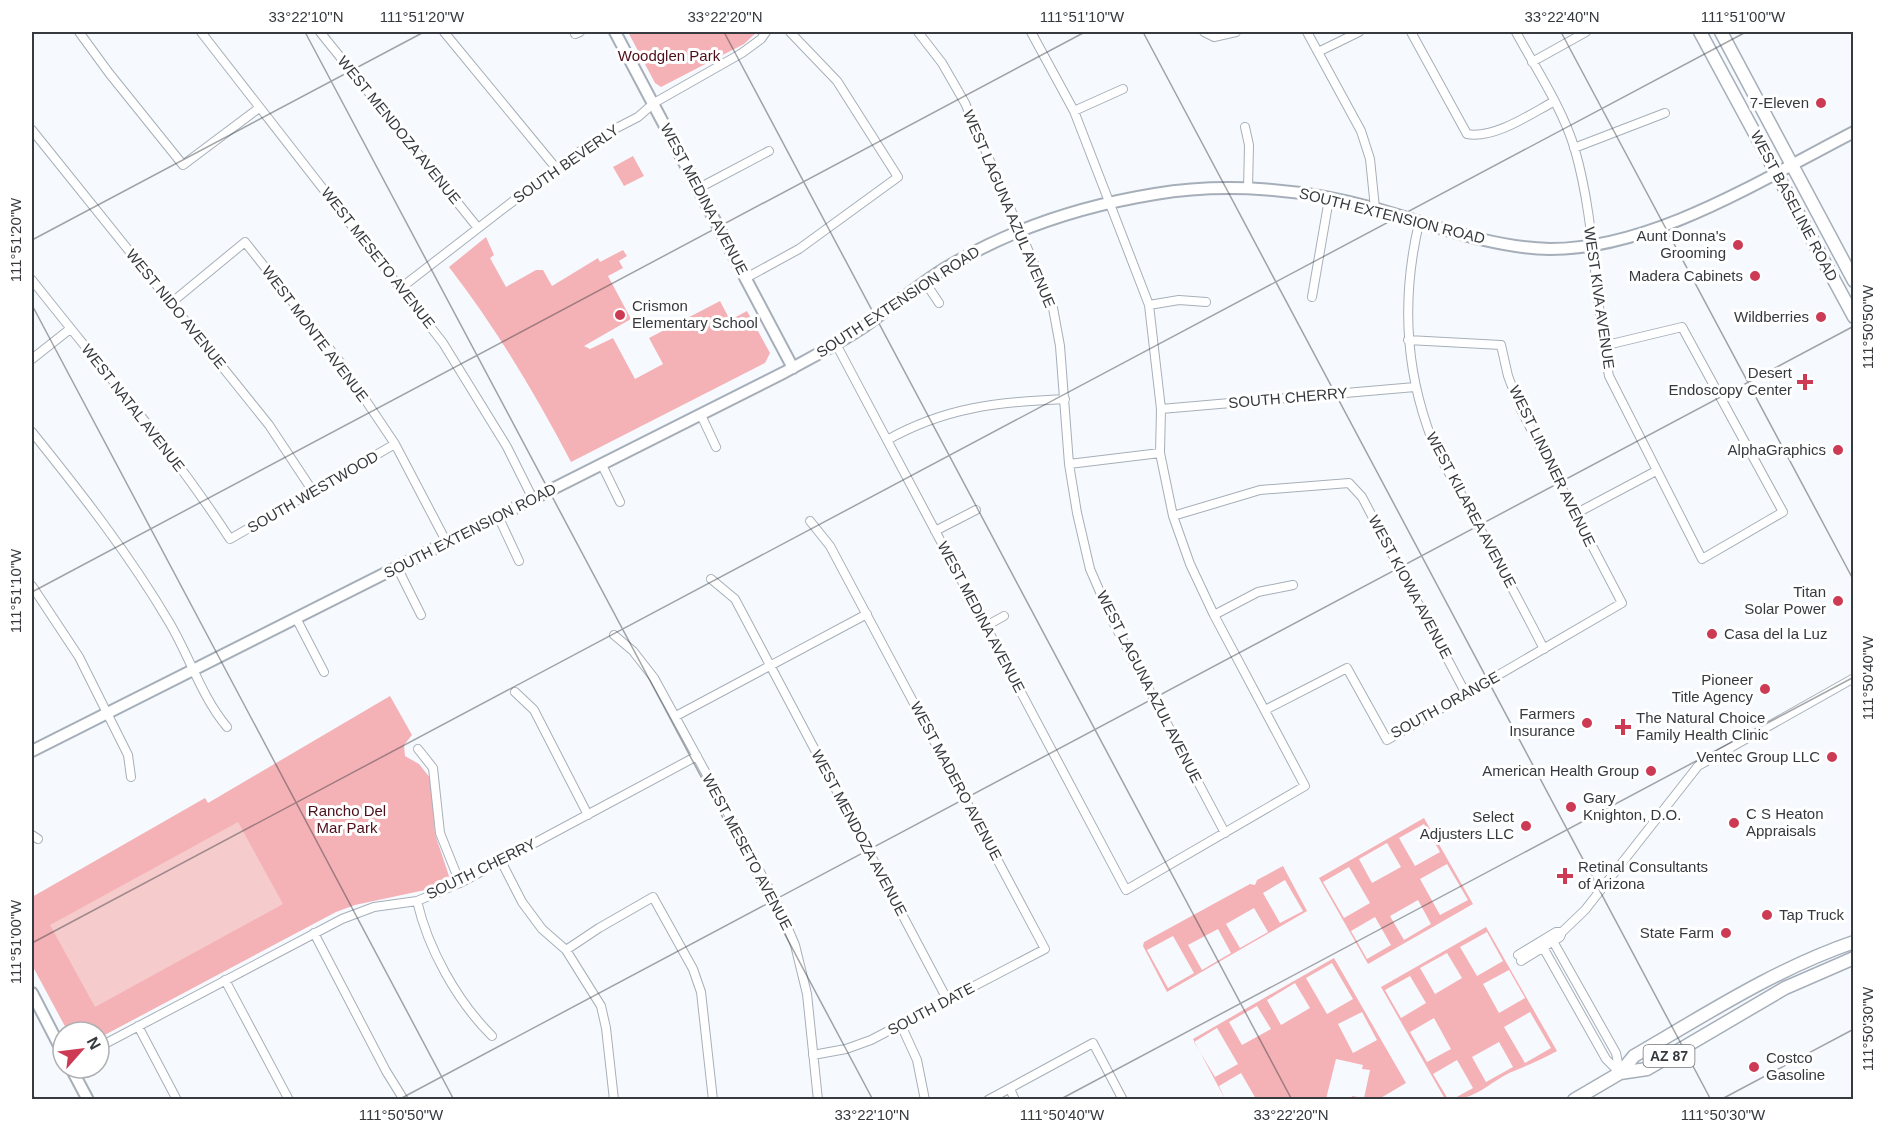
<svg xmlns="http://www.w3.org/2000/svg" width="1885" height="1131" viewBox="0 0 1885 1131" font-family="Helvetica,sans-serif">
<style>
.green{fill:#f5b2b6;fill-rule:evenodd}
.water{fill:#f6cbcc}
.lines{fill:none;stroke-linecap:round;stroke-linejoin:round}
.street-casing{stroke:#a6afb9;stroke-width:10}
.secondary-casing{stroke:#a6afb9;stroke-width:14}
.primary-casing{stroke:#a6afb9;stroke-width:15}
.street{stroke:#fff;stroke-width:8}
.secondary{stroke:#fff;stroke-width:10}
.primary{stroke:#fff;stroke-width:12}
.ticks{fill:none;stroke:#363a3e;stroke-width:1.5;stroke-opacity:0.45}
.poi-dot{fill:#cc3b53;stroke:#fff;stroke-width:2}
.labels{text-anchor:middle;stroke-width:6;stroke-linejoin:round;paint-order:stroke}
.shield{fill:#fff;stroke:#727578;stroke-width:1.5}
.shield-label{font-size:14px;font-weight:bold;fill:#363a3e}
.park-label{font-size:15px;fill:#4d0f1a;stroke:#fff}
.poi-label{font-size:15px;fill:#363a3e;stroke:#fff;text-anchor:end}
.street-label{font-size:15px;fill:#363a3e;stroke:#fff}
.neatline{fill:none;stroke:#363a3e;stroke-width:2}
.ticks-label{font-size:15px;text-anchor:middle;fill:#363a3e}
</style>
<rect width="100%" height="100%" fill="#f6fafe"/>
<path class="green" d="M628,32H757L744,44L661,87L655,83Z
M633,156L644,176L624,186L613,167Z
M486,237L494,255L490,258L506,287L536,270H543L552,286L598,258L600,262L623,250L627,256L619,261L623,268L608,276L631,319L584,346L590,349L613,338L635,379L663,364L649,338L720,301L730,320L747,311L770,353L765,363L571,462C535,393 496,328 449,267Z
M390,696L412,735L404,745L405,756L419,764L431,779L435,834L450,879L439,887L355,905L336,912L99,1038V1032H68L32,965V897L205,798L208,803Z
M1424,818L1473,904L1368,964L1319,878ZM1424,824L1440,852L1415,866L1399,838ZM1387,843L1401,867L1372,883L1359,859ZM1447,864L1468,900L1440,915L1420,879ZM1349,867L1370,903L1344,918L1323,882ZM1418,900L1431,924L1404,940L1390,916ZM1375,917L1391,945L1367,959L1351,931Z
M1283,866L1307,911L1167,992L1143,946L1144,942L1250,884L1255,885L1257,880ZM1285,880L1303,911L1280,923L1263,893ZM1254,908L1268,932L1240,948L1226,924ZM1218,929L1231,953L1202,970L1188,945ZM1173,936L1194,973L1168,988L1147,950Z
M1486,927L1557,1051C1542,1059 1529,1065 1514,1071C1493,1079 1476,1100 1453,1099L1473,1088L1457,1060L1433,1074L1448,1099H1445L1381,987ZM1487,932L1503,961L1477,976L1460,947ZM1447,953L1462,978L1435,994L1420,968ZM1509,970L1525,998L1499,1013L1483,984ZM1410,976L1426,1003L1401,1018L1385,990ZM1530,1012L1551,1048L1525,1063L1504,1027ZM1434,1018L1451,1049L1427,1062L1410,1032ZM1499,1042L1513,1067L1486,1082L1472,1057Z
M1334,958L1406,1083L1379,1099H1351L1352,1096L1364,1098L1370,1070L1362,1069L1363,1065L1336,1059L1326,1099H1256L1241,1073L1219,1086L1225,1099L1193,1039ZM1332,963L1353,999L1327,1014L1306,978ZM1295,983L1310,1008L1281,1025L1267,1000ZM1257,1006L1271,1029L1242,1045L1229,1022ZM1362,1012L1377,1040L1353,1053L1338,1024ZM1217,1028L1238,1064L1215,1077L1194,1042Z"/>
<path class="water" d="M238,822L283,904L95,1007L50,925Z"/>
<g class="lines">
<g class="street-casing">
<path id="street" d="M79,32L109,73L183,165L259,108
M201,32L443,343L507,447L533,499
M320,32L478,228
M444,32L556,168
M918,32L942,63L965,103L1053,308L1060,346L1069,464L1077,513L1090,569L1113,622L1225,833
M1204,32L1214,37L1236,32
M1307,32L1361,131L1370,159L1375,208
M1411,32L1467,134C1494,139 1529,115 1553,102
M1516,32C1536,69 1563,109 1575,150C1596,223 1594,301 1609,376L1702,559L1783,512L1682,327L1603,346
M575,34L580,32
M1318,52L1359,32
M1532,62L1586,32
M1074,111L1123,89
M1245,127L1249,145L1248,189
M32,130L269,425L314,493
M1574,148L1665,113
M699,188L769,151
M1419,223C1403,291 1404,359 1427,426C1435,451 1451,476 1464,499C1491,549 1518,598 1544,649
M746,278L799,249L898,177L837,81L790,32
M32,280C99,365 171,448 230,539L395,444
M925,282L939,303
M402,287L556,168L603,135L638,117L654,103L742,53L761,39L766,32
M1312,297L1329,199
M171,303L245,242L340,362L395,444L447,543
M1149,305L1179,300L1206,302
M836,344L1126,890L1305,786L1214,615L1190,564L1173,516L1160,453L1161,409L1149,305L1074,111L1031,32
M32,359L70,329
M1161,409L1415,387
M701,415L716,447
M32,432C81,493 129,554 169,622C190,657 201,696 227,727
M887,440C946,407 998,402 1065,399
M1069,464L1160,453
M602,465L620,502
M1575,514L1656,471
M498,516L519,561
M1173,516L1260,490L1349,483L1362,497L1466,694
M810,521L830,546L1045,949L871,1040L846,1049L813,1055
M935,531L976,510
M397,567L421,615
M711,579L735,599L948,1001
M32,586L79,657L128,755L131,777
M1214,615L1258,592L1293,585
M296,618L324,672
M986,626L1004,616
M614,635L633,651L654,678L777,903L795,945L807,994L818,1100
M515,692L534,710L588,815
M1265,710L1347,668L1387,740L1622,603L1521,410L1508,376L1501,345L1408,340
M676,716L867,614
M418,749L433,768L440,833L460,883
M32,835L38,839
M501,861L522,902L542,929L566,950L601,1006L606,1028L614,1100
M417,901C428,949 457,1001 492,1036
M314,933L386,1071L404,1100
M1550,936L1616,1053L1620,1073
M1540,942L1606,1059L1620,1073
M566,950L599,928L653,897L693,969L701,992L713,1100
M1518,955L1556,932H1562
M1521,961L1560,937L1562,932L1585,910L1698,766L1854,678
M225,980L289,1100
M901,1025L917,1060L925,1100
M138,1026L177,1100
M99,1047L342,919L374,907L417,901L460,883L697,756
M1010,1089L1015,1100
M988,1100L1093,1043L1123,1100"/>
</g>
<g class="secondary-casing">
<path id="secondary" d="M615,32L793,368
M32,751L785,372C812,357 840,343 865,326C892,307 917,286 944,269C1008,230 1081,206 1155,194C1228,182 1306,189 1377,209C1433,225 1492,248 1550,249C1654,249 1764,178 1854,132
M32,993L63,1053
M71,1068L88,1100"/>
</g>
<g class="primary-casing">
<path id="primary" d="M1700,32L1854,317
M1721,32L1854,281
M1620,1073L1634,1056C1705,1015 1775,969 1854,942
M1574,1100L1620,1073L1647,1069L1785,988L1854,958"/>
</g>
<use href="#street" class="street"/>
<use href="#secondary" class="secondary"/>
<use href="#primary" class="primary"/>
</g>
<path class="ticks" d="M305,32L873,1100M724,32L1292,1100M1143,32L1711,1100M1561,32L1854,581M32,240L424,32M32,305L454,1100M32,592L1085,32M32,943L1746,32M32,1092L35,1100M398,1100L1854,326M1059,1100L1854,677M1720,1100L1854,1029"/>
<g class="poi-dot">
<circle cx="1821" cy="103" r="6"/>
<circle cx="1738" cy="245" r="6"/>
<circle cx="1755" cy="276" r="6"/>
<circle cx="620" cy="315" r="6"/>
<circle cx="1821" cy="317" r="6"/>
<path d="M1802 373h6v6h6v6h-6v6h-6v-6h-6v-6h6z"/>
<circle cx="1838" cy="450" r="6"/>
<circle cx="1838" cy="601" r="6"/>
<circle cx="1712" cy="634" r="6"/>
<circle cx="1765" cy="689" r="6"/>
<circle cx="1587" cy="723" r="6"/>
<path d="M1620 718h6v6h6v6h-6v6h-6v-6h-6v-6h6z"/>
<circle cx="1832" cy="757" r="6"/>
<circle cx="1651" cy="771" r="6"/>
<circle cx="1571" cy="807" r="6"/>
<circle cx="1734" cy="823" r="6"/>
<circle cx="1526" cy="826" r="6"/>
<path d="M1562 867h6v6h6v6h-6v6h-6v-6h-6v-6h6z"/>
<circle cx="1767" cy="915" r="6"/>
<circle cx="1726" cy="933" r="6"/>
<circle cx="1754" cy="1067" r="6"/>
</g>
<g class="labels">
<rect class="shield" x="1643.5" y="1045" width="51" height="22" rx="4.5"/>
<g class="shield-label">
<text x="1669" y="1061">AZ 87</text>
</g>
<g class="park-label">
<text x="669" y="61">Woodglen Park</text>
<text x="347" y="816">Rancho Del<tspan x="347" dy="17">Mar Park</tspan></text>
</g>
<g class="poi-label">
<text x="1809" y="108">7-Eleven</text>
<text x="1726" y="241">Aunt Donna's<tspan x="1726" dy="17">Grooming</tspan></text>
<text x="1743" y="281">Madera Cabinets</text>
<text x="632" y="311" text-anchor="start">Crismon<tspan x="632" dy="17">Elementary School</tspan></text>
<text x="1809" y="322">Wildberries</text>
<text x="1792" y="378">Desert<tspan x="1792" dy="17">Endoscopy Center</tspan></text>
<text x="1826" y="455">AlphaGraphics</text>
<text x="1826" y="597">Titan<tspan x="1826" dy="17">Solar Power</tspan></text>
<text x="1724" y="639" text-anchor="start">Casa del la Luz</text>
<text x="1753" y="685">Pioneer<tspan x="1753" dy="17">Title Agency</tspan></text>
<text x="1575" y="719">Farmers<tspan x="1575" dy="17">Insurance</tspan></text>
<text x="1636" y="723" text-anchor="start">The Natural Choice<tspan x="1636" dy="17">Family Health Clinic</tspan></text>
<text x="1820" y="762">Ventec Group LLC</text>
<text x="1639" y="776">American Health Group</text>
<text x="1583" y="803" text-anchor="start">Gary<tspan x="1583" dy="17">Knighton, D.O.</tspan></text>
<text x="1746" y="819" text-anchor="start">C S Heaton<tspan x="1746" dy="17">Appraisals</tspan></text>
<text x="1514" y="822">Select<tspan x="1514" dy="17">Adjusters LLC</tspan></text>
<text x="1578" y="872" text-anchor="start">Retinal Consultants<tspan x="1578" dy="17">of Arizona</tspan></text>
<text x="1779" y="920" text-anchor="start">Tap Truck</text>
<text x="1714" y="938">State Farm</text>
<text x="1766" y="1063" text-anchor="start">Costco<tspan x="1766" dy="17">Gasoline</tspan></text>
</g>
<g class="street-label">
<text transform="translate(399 130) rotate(51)" y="5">WEST MENDOZA AVENUE</text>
<text transform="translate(566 164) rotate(-35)" y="5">SOUTH BEVERLY</text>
<text transform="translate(704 199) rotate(62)" y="5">WEST MEDINA AVENUE</text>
<text transform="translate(1794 206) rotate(62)" y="5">WEST BASELINE ROAD</text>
<text transform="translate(1009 209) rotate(67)" y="5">WEST LAGUNA AZUL AVENUE</text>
<text transform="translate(1392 216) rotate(14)" y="5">SOUTH EXTENSION ROAD</text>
<text transform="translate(378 258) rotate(52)" y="5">WEST MESETO AVENUE</text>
<text transform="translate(1599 298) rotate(82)" y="5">WEST KIVA AVENUE</text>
<text transform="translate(898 302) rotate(-33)" y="5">SOUTH EXTENSION ROAD</text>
<text transform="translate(176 309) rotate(51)" y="5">WEST NIDO AVENUE</text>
<text transform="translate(315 334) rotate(53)" y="5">WEST MONTE AVENUE</text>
<text transform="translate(1288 398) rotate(-5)" y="5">SOUTH CHERRY</text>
<text transform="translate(133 408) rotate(52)" y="5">WEST NATAL AVENUE</text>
<text transform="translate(1552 466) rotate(64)" y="5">WEST LINDNER AVENUE</text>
<text transform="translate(313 492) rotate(-30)" y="5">SOUTH WESTWOOD</text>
<text transform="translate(1471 510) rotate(62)" y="5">WEST KILAREA AVENUE</text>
<text transform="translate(470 531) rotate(-27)" y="5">SOUTH EXTENSION ROAD</text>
<text transform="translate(1410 587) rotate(62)" y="5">WEST KIOWA AVENUE</text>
<text transform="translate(981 617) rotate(62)" y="5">WEST MEDINA AVENUE</text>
<text transform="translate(1149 687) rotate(63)" y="5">WEST LAGUNA AZUL AVENUE</text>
<text transform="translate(1445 705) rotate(-29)" y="5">SOUTH ORANGE</text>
<text transform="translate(956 781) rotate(62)" y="5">WEST MADERO AVENUE</text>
<text transform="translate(859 833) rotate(62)" y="5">WEST MENDOZA AVENUE</text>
<text transform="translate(747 852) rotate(62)" y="5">WEST MESETO AVENUE</text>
<text transform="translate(481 869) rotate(-26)" y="5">SOUTH CHERRY</text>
<text transform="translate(931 1009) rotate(-28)" y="5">SOUTH DATE</text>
</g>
</g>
<rect width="1885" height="1131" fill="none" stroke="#ffffff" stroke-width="66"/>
<g transform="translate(81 1050) rotate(62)"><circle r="28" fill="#ffffff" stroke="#afb0b2" stroke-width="1.5"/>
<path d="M0-4.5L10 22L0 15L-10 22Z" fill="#cc3b53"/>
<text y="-9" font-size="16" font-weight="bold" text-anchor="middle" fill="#363a3e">N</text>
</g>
<rect x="33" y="33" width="1819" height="1065" class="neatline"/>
<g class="ticks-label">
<text x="306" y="22">33°22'10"N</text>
<text x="422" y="22">111°51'20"W</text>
<text x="725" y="22">33°22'20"N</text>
<text x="1082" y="22">111°51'10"W</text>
<text x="1562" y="22">33°22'40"N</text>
<text x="1743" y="22">111°51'00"W</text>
<text transform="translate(16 240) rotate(-90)" y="5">111°51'20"W</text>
<text transform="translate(1868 327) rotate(-90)" y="5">111°50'50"W</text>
<text transform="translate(16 591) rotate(-90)" y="5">111°51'10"W</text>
<text transform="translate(1868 678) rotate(-90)" y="5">111°50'40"W</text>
<text transform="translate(16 942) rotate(-90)" y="5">111°51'00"W</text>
<text transform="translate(1868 1029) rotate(-90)" y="5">111°50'30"W</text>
<text x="401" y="1120">111°50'50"W</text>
<text x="872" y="1120">33°22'10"N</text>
<text x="1062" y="1120">111°50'40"W</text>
<text x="1291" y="1120">33°22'20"N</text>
<text x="1723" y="1120">111°50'30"W</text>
</g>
</svg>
